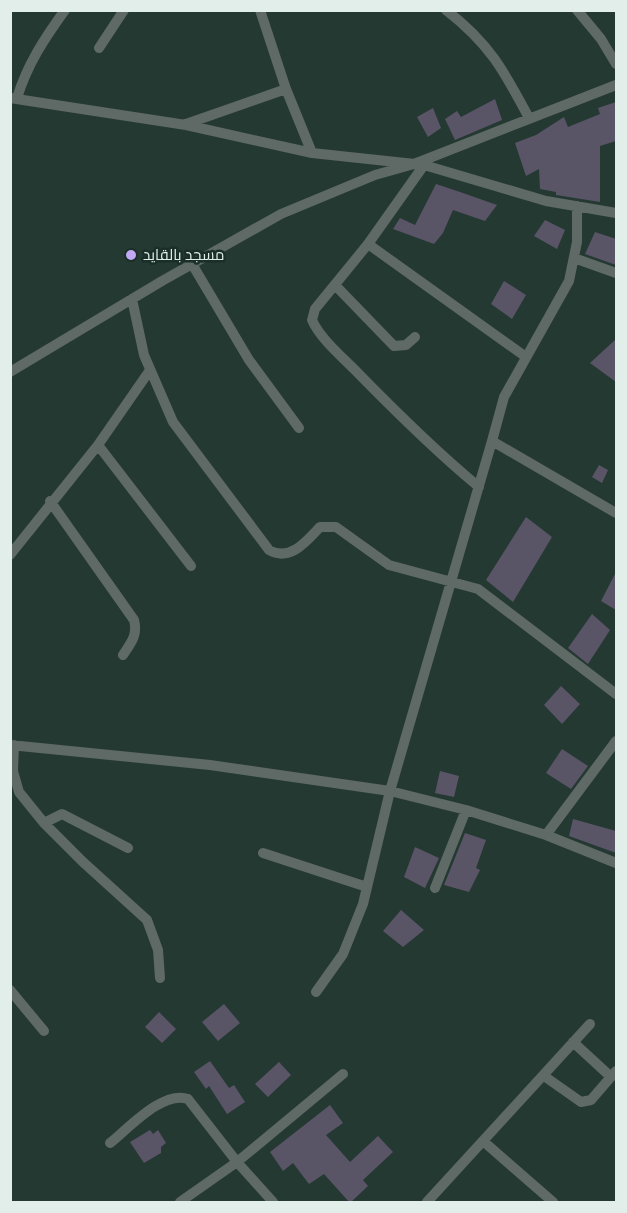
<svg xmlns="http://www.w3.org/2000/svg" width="627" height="1213" viewBox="0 0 627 1213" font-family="Georgia,Cairo,serif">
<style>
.building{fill:#5a5467}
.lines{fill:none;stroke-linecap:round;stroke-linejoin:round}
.minor{stroke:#5f6965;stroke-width:10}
.poi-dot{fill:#c0a8f3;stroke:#1a2f28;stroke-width:2}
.labels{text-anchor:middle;stroke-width:5;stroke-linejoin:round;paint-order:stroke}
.poi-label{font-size:15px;fill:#e1eee9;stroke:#1a2f28;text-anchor:start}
</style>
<rect width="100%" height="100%" fill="#243932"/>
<path class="building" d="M495,99L502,120L455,140L445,119L457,111L461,117Z
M616,102V141L600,146V202L556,195V192L540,189L539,169L526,176L515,143L536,135L564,117L568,127L600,114L598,108Z
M433,108L441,128L428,137L417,117Z
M436,184L460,192L497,205L485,221L453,210L443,233L434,244L393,229L400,218L415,225Z
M545,220L565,230L557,249L534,236Z
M595,232L616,239V265L585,254Z
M504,281L526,295L512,319L491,304Z
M616,339V382L590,363Z
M599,465L608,470L602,483L592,477Z
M526,517L552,537L513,602L486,580Z
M616,572V610L601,601Z
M592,614L610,630L588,664L568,648Z
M561,686L580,704L562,724L544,705Z
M562,749L588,766L571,789L546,773Z
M440,771L459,776L454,797L435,793Z
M573,819L616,831V853L569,836Z
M465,833L486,840L476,868L480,870L469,892L444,885Z
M415,847L439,858L425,888L404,877Z
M401,910L424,930L403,947L383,931Z
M224,1004L240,1023L218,1041L202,1022Z
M159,1012L176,1029L162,1043L145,1027Z
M210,1061L229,1088L234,1085L245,1102L227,1114L209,1086L206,1089L194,1072Z
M279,1062L291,1075L268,1097L255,1084Z
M330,1105L343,1123L326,1135L350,1162L378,1136L393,1152L363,1180L368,1186L350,1203L324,1174L309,1184L293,1163L283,1171L270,1152Z
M150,1130L153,1134L158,1130L166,1143L161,1147V1153L144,1163L130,1142Z"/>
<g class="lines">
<path class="minor" d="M260,10L286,89L312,153
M446,10C490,44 504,71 529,118
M577,10L601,39L616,64
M99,48L124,10
M10,98L186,125L312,153L424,165L546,201L616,213
M17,98C27,65 44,39 65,10
M186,124L286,89
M424,165L368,244L315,309L312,320C320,338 340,355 354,369C394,410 434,450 479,487
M368,244L526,357
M574,258L616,273
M192,264L249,360L299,428
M335,285L394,346L406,345L415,337
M132,299L144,355L173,422L269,550C290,562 306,542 320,527H336L389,565L478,589L616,694
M10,372L162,281L281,214L375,175L414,164L616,85
M492,441L616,513
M98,445L191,566
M50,501L134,620C138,635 131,643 123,655
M10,555L98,445L150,370
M10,745L210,765L390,791L466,810L546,835L616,863
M14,745L13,771L19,792L44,823L83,862L147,920L158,950L160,978
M44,823L62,814L128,848
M546,835L616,741
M263,853L367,887
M435,888L466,810
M10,990L44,1031
M316,992L343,954L363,904L390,791L492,441L504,397L569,281L577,242V206
M573,1042L611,1077
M544,1076L581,1102L591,1100L616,1071
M483,1141L553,1202
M110,1143C129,1128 163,1090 188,1099L237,1162L343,1074
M180,1202L237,1162L273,1202
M427,1202L590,1024"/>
</g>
<circle class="poi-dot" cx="131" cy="255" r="6"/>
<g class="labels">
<g class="poi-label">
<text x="143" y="260">مسجد بالقايد</text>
</g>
</g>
<rect width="627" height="1213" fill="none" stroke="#e1eee9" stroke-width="24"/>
</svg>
